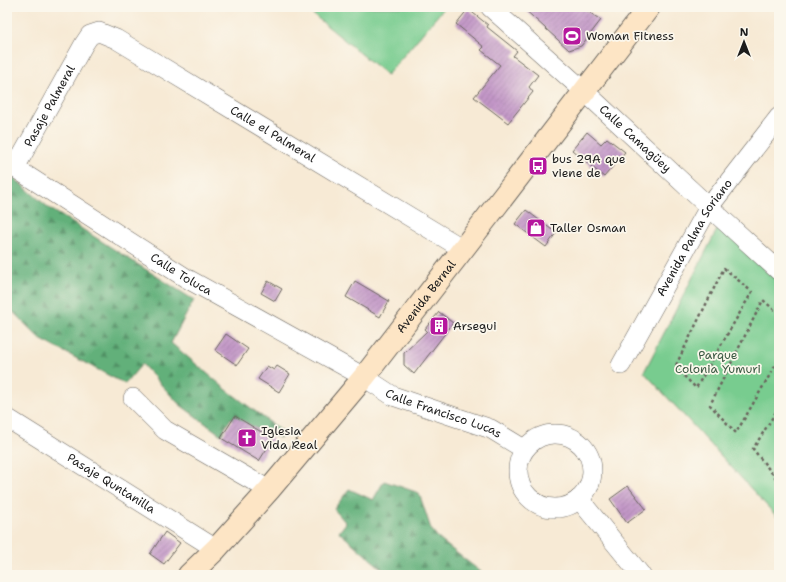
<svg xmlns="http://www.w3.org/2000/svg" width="786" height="582" viewBox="0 0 786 582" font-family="'Shantell Sans',sans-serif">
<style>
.green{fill:#78cc8f;stroke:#4a7456}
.forest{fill:url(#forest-firs);stroke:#3f664b}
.building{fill:url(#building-hatch)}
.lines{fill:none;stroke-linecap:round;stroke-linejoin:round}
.minor-casing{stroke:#69645d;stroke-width:20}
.secondary-casing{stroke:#69645d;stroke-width:24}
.path{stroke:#69645d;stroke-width:2.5;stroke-dasharray:3 3;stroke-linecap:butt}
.minor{stroke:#fff;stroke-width:19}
.secondary{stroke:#fde5c5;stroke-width:22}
.labels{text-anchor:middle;stroke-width:3.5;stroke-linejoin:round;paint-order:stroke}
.poi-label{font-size:12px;fill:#1c1c1c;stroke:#fbf7ec;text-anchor:start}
.street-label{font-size:12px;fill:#1c1c1c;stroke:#fbf7ec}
.park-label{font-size:12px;fill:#3c5a44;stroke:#fbf7ec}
</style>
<defs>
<pattern id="forest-firs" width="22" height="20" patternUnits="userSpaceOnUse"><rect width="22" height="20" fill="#62b07a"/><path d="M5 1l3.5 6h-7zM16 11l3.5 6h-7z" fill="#508e63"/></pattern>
<pattern id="building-hatch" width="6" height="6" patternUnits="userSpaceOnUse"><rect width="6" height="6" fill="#c296c7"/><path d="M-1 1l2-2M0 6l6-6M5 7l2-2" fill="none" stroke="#9d7aa1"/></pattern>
</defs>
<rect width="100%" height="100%" fill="#fbf7ec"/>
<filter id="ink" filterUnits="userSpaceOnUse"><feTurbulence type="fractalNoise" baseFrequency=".025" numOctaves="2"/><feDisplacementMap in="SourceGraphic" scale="8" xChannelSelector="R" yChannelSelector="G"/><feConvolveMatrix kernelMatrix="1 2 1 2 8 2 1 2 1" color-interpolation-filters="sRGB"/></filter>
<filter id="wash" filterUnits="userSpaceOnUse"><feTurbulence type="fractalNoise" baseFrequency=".012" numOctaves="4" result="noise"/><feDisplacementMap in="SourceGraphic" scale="16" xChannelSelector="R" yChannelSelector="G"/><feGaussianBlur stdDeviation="0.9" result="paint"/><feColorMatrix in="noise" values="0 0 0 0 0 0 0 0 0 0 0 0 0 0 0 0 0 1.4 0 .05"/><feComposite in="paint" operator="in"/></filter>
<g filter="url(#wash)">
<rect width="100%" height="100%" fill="#f7ead5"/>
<path class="green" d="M304,7H445L387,75Z
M720,224L779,277V519L644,372Z"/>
<path class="forest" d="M7,172L49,208L194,300L171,343L227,390L284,433L280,438L231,418L221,435L179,404L142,364L125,384L40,339L7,306Z
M384,481L419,493L431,529L440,540L485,575H389L339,532L346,523L334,509L349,489L373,500Z"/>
<g id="blocks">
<path class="building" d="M522,7H581L601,20L581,46L569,50Z
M468,9L488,25L487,27L517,51L513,56L538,75L529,87L533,92L508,123L474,97L500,65L481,50L484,47L456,24Z
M587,132L601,144L607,138L625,152L604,177L572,150Z
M526,210L556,233L546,247L515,224Z
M268,281L282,289L275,301L261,293Z
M355,281L389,301L380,317L346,297Z
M439,312L453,323L414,374L404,365V353L427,331L425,329Z
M226,334L248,349L237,365L215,350Z
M267,366L274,370L277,366L290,374L279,392L258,379Z
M235,416L273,439L259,461L221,438Z
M628,486L646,509L627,523L610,499Z
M165,532L180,543L164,564L150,554Z"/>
</g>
</g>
<g filter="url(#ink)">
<use href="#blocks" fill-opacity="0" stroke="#69645d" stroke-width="1"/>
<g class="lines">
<g class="minor-casing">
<g id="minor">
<path id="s1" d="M490,7L584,91L709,207L779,271"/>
<path id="s2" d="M7,158L15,168L186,278L364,377L393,396L491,429L524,449"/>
<path id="s3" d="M15,168L84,44L90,35L99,32L116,39L463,249"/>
<path id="s4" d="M621,365L709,207L779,117"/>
<path d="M133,398L165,430L269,490"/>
<path id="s5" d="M7,418L216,549"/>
<circle cx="555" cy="471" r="37"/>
<path d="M579,499L641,575"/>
</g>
</g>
<g class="secondary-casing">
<g id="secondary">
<path id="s6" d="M189,575L216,549L269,490L364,377L463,249L649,7"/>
</g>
</g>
<path class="path" d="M724,268L752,292L696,388L675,367Z
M779,314L763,300L710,405L736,433L779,359
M779,407L753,449L779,482"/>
<use href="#minor" class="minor"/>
<use href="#secondary" class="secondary"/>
</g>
</g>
<defs>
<g id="stadium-square" transform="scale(1)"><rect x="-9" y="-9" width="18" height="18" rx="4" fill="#b5179e" stroke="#fbf7ec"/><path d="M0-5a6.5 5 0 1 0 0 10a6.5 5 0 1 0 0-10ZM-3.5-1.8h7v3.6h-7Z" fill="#fff"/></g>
<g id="bus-square" transform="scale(1)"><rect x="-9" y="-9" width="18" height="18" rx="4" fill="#b5179e" stroke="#fbf7ec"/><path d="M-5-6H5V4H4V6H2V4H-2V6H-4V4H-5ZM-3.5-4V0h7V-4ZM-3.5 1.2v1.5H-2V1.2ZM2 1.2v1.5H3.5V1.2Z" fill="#fff"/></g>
<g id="shop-square" transform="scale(1)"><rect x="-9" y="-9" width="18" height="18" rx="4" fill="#b5179e" stroke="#fbf7ec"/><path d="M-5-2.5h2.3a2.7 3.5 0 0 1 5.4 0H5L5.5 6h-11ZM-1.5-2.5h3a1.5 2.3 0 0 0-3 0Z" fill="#fff"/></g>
<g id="building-square" transform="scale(1)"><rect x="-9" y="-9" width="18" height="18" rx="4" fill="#b5179e" stroke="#fbf7ec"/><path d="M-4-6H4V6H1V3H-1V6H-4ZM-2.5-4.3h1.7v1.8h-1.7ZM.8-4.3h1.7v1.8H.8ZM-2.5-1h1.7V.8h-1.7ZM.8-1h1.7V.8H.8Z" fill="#fff"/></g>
<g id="church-square" transform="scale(1)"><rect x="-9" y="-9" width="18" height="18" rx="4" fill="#b5179e" stroke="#fbf7ec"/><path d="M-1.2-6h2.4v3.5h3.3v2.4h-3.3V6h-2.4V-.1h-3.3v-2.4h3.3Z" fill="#fff"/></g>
</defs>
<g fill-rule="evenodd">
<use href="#stadium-square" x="572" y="36"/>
<use href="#bus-square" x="538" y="166"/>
<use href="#shop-square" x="536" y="228"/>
<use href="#building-square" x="439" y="326"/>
<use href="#church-square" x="247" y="438"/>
</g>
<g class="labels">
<g class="poi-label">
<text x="586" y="40">Woman Fitness</text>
<text x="552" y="163">bus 29A que<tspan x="552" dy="14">viene de</tspan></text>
<text x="550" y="232">Taller Osman</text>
<text x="453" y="330">Arsegui</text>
<text x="261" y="435">Iglesia<tspan x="261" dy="14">Vida Real</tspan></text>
</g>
<g class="street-label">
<text dy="4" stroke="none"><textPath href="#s3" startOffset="71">Pasaje Palmeral</textPath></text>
<text dy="4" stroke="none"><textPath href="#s3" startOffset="364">Calle el Palmeral</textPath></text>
<text dy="4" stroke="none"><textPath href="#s1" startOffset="196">Calle Camagüey</textPath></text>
<text dy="4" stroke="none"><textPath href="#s4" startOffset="147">Avenida Palma Soriano</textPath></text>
<text dy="4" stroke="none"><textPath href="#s2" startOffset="210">Calle Toluca</textPath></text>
<text dy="4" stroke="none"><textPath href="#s6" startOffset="366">Avenida Bernal</textPath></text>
<text dy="4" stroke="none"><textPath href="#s2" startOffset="508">Calle Francisco Lucas</textPath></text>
<text dy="4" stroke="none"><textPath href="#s5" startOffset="123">Pasaje Quntanilla</textPath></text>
</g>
<g class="park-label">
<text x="718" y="359">Parque<tspan x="718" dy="14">Colonia Yumuri</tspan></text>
</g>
</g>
<rect width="786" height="582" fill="none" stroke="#fbf7ec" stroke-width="24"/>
<g transform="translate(744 42)" stroke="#fbf7ec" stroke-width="3" paint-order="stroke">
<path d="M0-3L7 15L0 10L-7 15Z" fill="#1c1c1c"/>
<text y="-6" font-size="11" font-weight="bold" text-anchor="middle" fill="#1c1c1c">N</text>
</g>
</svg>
